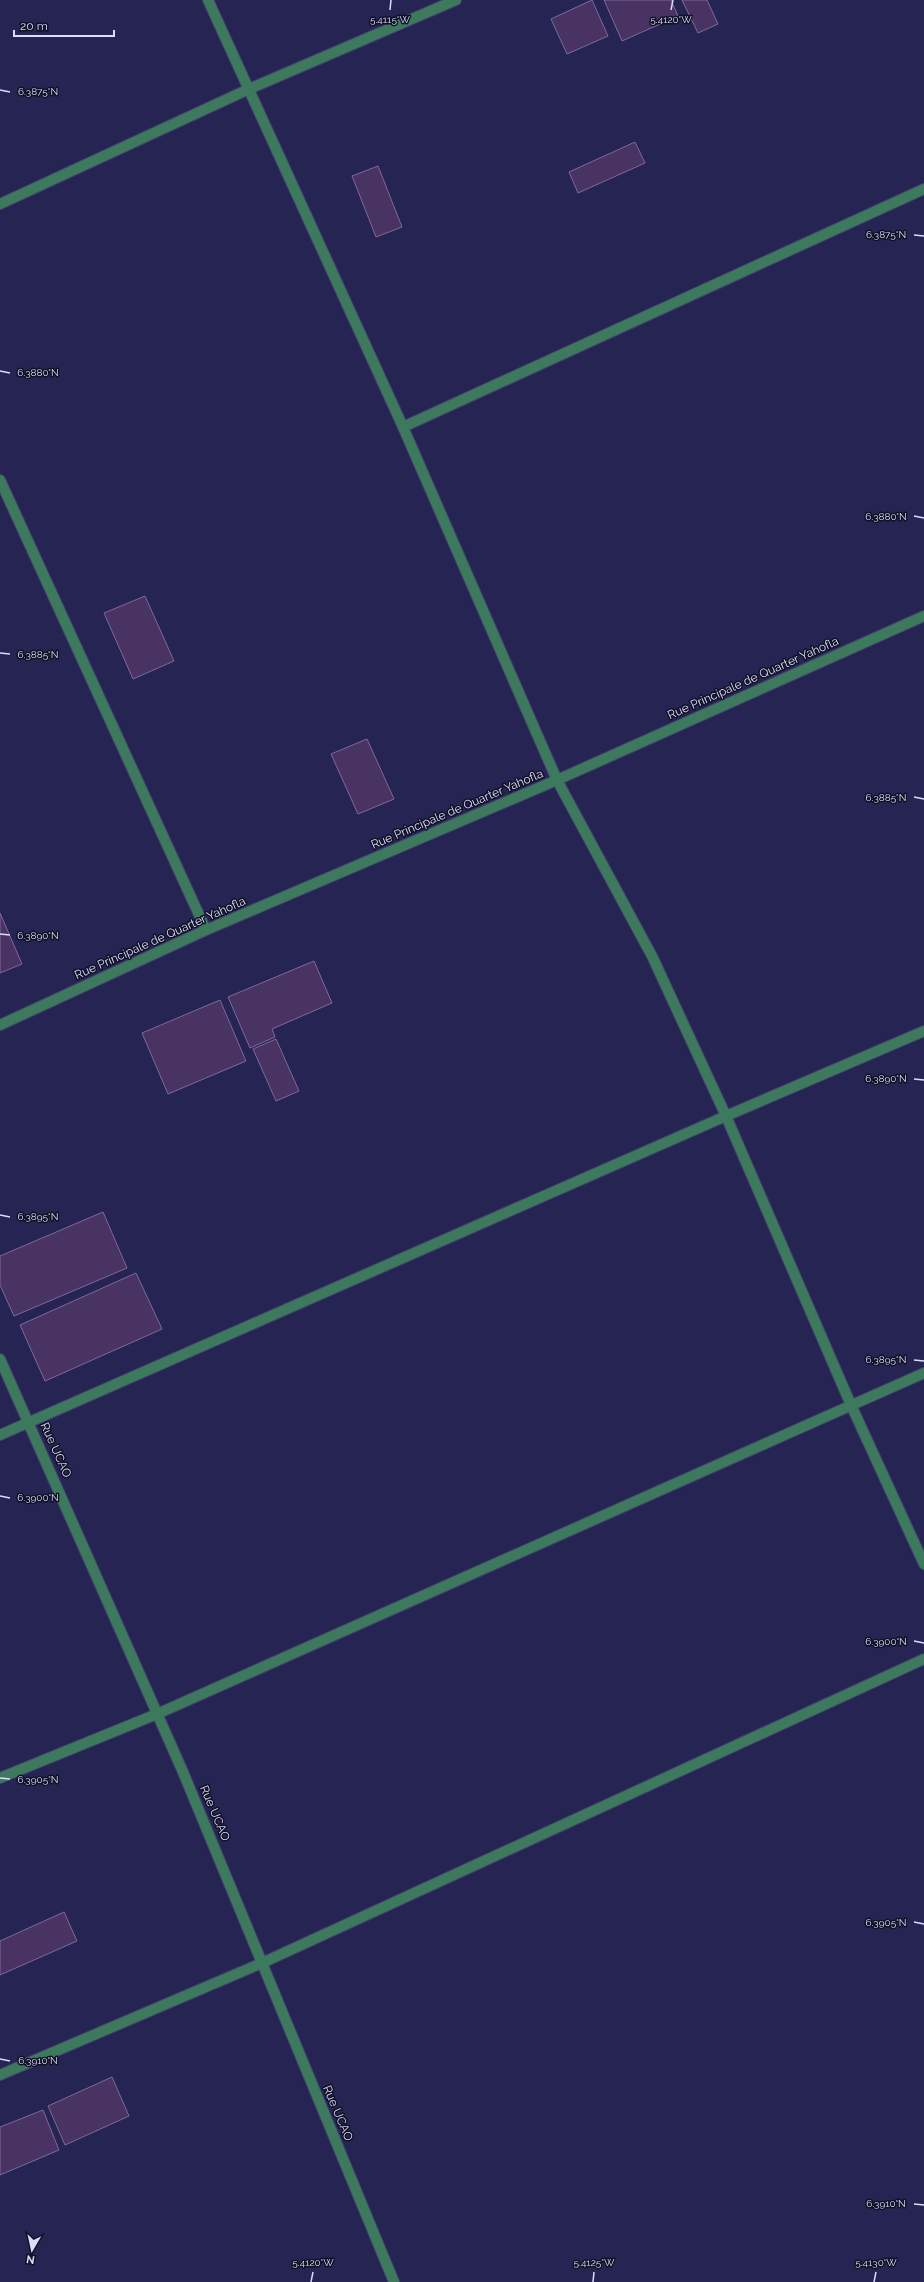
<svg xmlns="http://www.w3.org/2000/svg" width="924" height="2282" viewBox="0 0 924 2282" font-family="Raleway,sans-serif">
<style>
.building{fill:#483363;stroke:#7e699e}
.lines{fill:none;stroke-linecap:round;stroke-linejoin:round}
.minor-casing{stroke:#43426e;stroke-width:12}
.minor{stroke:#3c795d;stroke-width:10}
.ticks{fill:none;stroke:#dbddfc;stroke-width:1.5}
.labels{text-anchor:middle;stroke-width:3;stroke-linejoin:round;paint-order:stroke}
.street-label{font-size:12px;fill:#dbddfc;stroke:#111126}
.ticks-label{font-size:10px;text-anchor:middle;fill:#dbddfc;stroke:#111126;stroke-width:3;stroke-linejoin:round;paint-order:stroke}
</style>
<rect width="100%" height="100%" fill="#262453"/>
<path class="building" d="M592,0L608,36L567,54L551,19Z
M604,0H671L678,16L622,41Z
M682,0H707L718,24L698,33Z
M635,142L645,163L578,193L569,172Z
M378,166L402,227L376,237L352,176Z
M145,596L174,661L133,679L104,613Z
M367,739L394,799L358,814L331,754Z
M0,913L22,964L0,973Z
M314,961L332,1003L272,1029L275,1037L250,1048L228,997Z
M220,1000L246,1061L168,1094L142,1033Z
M276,1039L299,1091L276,1101L253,1049Z
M103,1212L127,1268L14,1316L0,1285V1256Z
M136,1273L162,1329L45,1381L20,1325Z
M64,1912L77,1941L0,1975V1941Z
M112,2077L129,2116L65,2145L48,2106Z
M43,2110L59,2150L0,2175V2127Z"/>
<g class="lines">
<g class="minor-casing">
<path id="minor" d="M208,0L403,427L557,780L652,956L726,1116L851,1405L924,1564
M0,204L249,89L456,0
M403,427L924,189
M0,480L206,930
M0,1025L206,930L557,780L924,616
M0,1359L183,1772L394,2282
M0,1435L726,1116L924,1031
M0,1778L157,1714L924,1373
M0,2075L262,1963L924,1659"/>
</g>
<use href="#minor" class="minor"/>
</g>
<path class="ticks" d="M390,10L391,0M671,10L673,0M0,90L10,92M914,235L924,236M0,371L10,373M914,516L924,518M0,653L10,654M914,797L924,799M0,934L10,935M914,1079L924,1080M0,1215L10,1217M914,1360L924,1361M0,1496L10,1498M914,1641L924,1643M0,1778L10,1779M914,1922L924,1924M0,2059L10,2061M914,2204L924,2205M311,2282L313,2272M593,2282L594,2272M874,2282L876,2272"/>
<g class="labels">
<g class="street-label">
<text transform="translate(753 678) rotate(-24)" y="4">Rue Principale de Quarter Yahofla</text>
<text transform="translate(457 809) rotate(-23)" y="4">Rue Principale de Quarter Yahofla</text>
<text transform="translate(160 938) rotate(-24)" y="4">Rue Principale de Quarter Yahofla</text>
<text transform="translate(56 1450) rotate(66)" y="4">Rue UCAO</text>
<text transform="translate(215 1813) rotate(67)" y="4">Rue UCAO</text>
<text transform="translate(338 2113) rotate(67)" y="4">Rue UCAO</text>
</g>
</g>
<g class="ticks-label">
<text x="390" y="23">5.4115°W</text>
<text x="671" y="23">5.4120°W</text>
<text x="38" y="95">6.3875°N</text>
<text x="886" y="238">6.3875°N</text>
<text x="38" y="376">6.3880°N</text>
<text x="886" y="520">6.3880°N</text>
<text x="38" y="658">6.3885°N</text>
<text x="886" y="801">6.3885°N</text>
<text x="38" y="939">6.3890°N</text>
<text x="886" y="1082">6.3890°N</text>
<text x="38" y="1220">6.3895°N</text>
<text x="886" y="1363">6.3895°N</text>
<text x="38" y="1501">6.3900°N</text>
<text x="886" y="1645">6.3900°N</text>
<text x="38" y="1783">6.3905°N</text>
<text x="886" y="1926">6.3905°N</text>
<text x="38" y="2064">6.3910°N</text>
<text x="886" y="2207">6.3910°N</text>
<text x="313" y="2266">5.4120°W</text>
<text x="594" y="2266">5.4125°W</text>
<text x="876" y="2266">5.4130°W</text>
</g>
<g transform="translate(32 2250) rotate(189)" stroke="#111126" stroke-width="3" paint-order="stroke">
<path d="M0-3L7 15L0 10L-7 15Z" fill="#dbddfc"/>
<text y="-6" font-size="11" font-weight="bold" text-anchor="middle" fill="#dbddfc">N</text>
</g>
<path d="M14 30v6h100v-6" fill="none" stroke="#dbddfc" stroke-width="2"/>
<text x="20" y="30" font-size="12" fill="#dbddfc" stroke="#111126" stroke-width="3" paint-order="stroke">20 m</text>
</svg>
